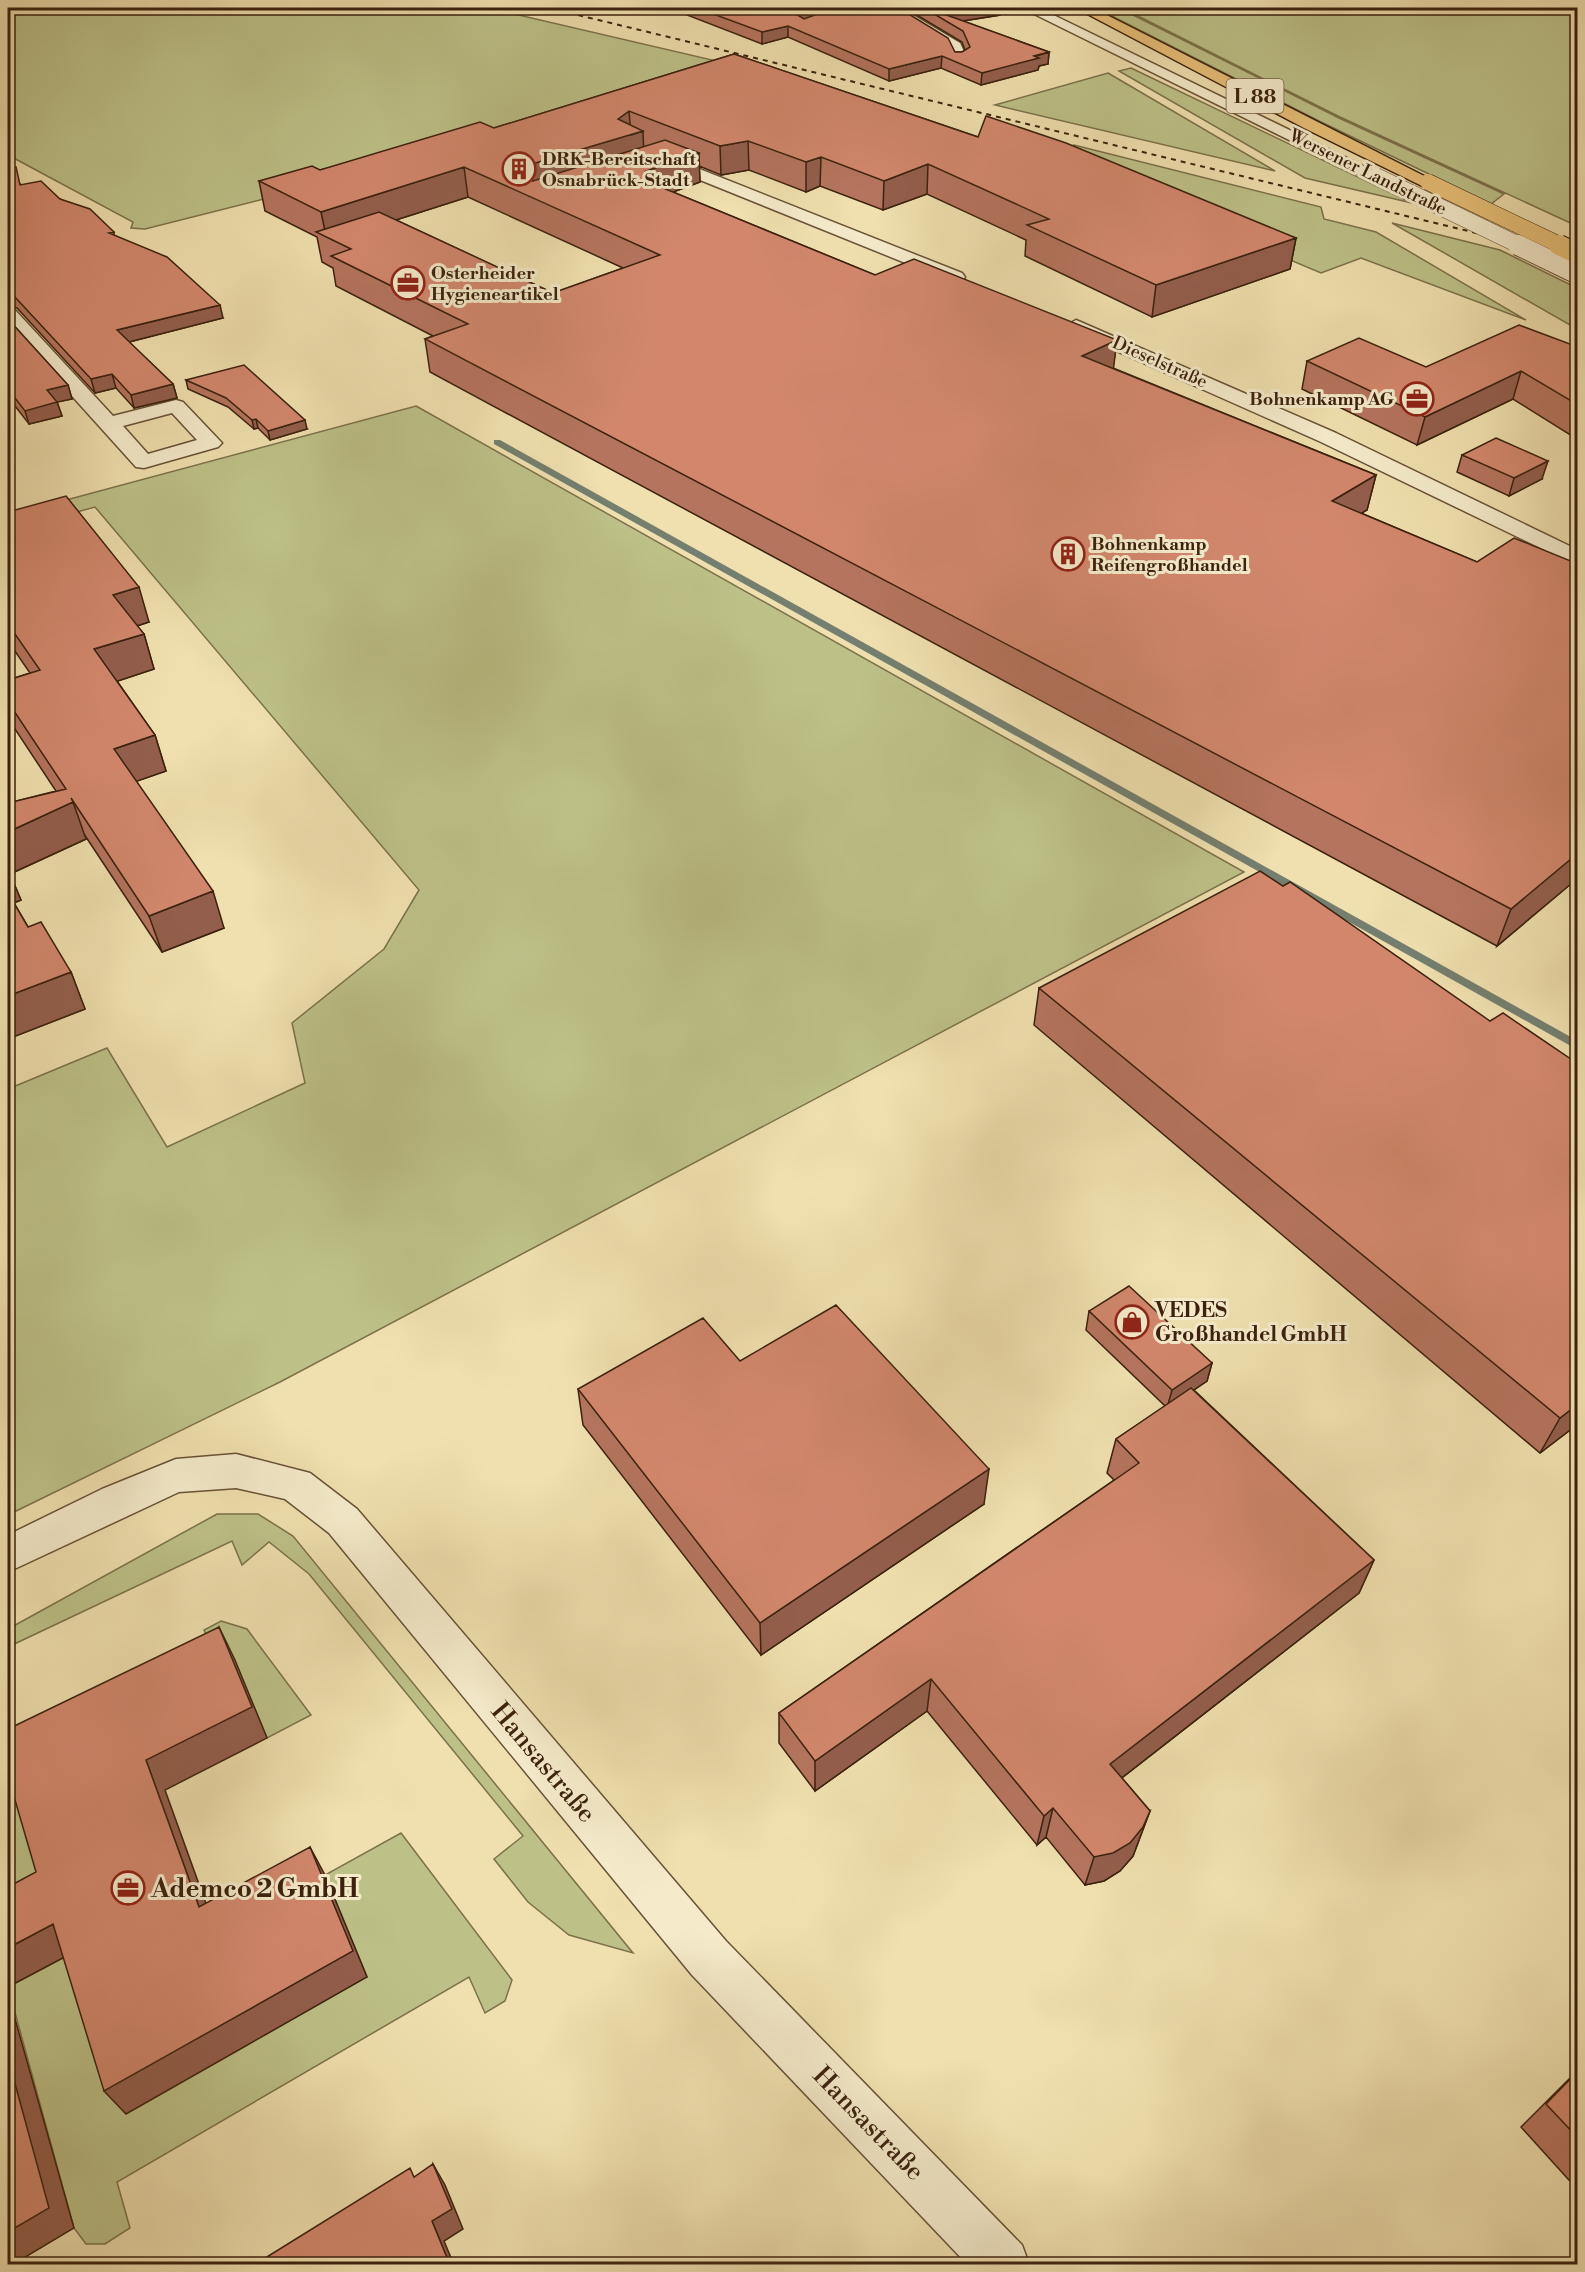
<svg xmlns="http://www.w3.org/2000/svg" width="1585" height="2272" viewBox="0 0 1585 2272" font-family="'Libre Bodoni',serif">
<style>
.green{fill:#bdc188;stroke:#7c714b;stroke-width:1.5}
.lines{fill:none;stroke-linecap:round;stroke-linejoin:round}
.stream{fill:#747f6f;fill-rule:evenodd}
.minor-casing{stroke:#685136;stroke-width:3}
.highway-casing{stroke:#3b210e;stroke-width:3}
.minor{fill:#f5ebcb;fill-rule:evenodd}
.highway{fill:#e8c078;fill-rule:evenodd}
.rail-far1{stroke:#3b210e;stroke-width:2;stroke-dasharray:5 5;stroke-linecap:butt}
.rail{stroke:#3b210e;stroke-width:3;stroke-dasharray:7 7;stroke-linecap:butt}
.minor-bridge-far1-casing{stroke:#685136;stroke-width:17;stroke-linecap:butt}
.minor-bridge-casing{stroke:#685136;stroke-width:22;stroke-linecap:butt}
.highway-bridge-far1-casing{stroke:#3b210e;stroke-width:17;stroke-linecap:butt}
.highway-bridge-casing{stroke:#3b210e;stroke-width:22;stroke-linecap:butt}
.minor-bridge-far1{stroke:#f5ebcb;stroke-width:16}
.minor-bridge{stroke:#f5ebcb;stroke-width:20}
.highway-bridge-far1{stroke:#e8c078;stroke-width:16}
.highway-bridge{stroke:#e8c078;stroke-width:20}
.wall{fill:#b5745e;stroke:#3b210e;stroke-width:1.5;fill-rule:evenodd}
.shaded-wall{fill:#935e4c;stroke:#3b210e;stroke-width:1.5}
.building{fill:#d2876d;stroke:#3b210e;stroke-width:1.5}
.labels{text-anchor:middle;stroke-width:6;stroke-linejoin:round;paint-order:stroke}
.far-poi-label{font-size:18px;font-weight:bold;fill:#3b210e;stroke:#f5ebcb;text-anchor:start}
.far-street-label{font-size:18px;fill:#3b210e;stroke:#f5ebcb}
.shield{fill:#f5ebcb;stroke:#735e47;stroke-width:1.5}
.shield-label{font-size:20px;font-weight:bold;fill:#3b210e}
.poi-label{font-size:21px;font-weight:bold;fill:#3b210e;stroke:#f5ebcb;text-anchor:start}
.near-street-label{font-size:26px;fill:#3b210e;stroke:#f5ebcb}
.near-poi-label{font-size:26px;font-weight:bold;fill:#3b210e;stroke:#f5ebcb;text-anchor:start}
</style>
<rect width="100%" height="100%" fill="#f0e0af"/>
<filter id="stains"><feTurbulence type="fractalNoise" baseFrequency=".00333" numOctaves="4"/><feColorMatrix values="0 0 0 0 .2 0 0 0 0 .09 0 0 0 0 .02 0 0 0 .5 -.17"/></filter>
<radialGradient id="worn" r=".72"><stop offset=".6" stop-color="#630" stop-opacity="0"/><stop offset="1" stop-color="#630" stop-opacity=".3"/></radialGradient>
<path class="green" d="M8,8H489L738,66L560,124L145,229L131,228L133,222L8,155Z
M1096,8H1119L1339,118L1504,194L1491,204L1319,121Z
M1122,8H1577V226L1340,117Z
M1131,68L1412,203L1305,178L1119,71Z
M1108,73L1275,171L995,105Z
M1074,145L1321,207L1324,219L1376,232L1526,320L1361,258L1321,273L1044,156Z
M1392,223L1500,250L1577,288V329Z
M416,406L1244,872L280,1382L8,1515V1089L107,1048L167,1147L305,1083L292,1023L384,949L419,890L95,507L8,531V508L14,514Z
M217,1514H258L293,1536L633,1953L569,1935L528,1902L494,1859L523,1836L309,1574L269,1542L242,1565L232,1541L8,1647V1629Z
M221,1621L247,1629L311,1715L267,1738L234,1660L59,1900L8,1927V1762L217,1659L204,1630Z
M401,1833L512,1980L505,2001L485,2013L469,1977L117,2182L130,2228L105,2244H86L74,2228L8,1987L76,1951L367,1977L325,1875Z"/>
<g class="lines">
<path class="stream" d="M494,440H500L1578,1041V1050L494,444Z"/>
<g class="minor-casing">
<path id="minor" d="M885,8H901L960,43L967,58L960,62L955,61L949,48Z
M1022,8H1039L1384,176L1376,181L1370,180Z
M659,153L962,273L965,277L962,281H950L653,161L651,158Z
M8,308L15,310L113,416L176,400L183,402L222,443L218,447L144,468L136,467L8,325ZM172,413L197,440L148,454L123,426Z
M1076,320L1336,433L1578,550V566L1321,442L1069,330L1066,326Z
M236,1454L310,1473L357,1509L726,1941L1022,2245L1029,2264H967L692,1975L329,1533L285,1499L236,1488L179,1492L8,1572V1535L102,1489L176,1459Z"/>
</g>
<g class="highway-casing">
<path id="highway" d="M1076,8H1093L1436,182L1428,187L1422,186L1304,128Z"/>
</g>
<use href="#minor" class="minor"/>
<use href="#highway" class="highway"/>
<path class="rail-far1" d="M549,8L1530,246"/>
<path class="rail" d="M1524,245L1578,258"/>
<g class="minor-bridge-far1-casing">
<path id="minor-bridge-far1" d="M1376,176L1521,246"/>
</g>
<g class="minor-bridge-casing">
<path id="minor-bridge" d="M1518,245L1578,274"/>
</g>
<g class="highway-bridge-far1-casing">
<path id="highway-bridge-far1" d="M1428,182L1562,246"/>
</g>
<g class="highway-bridge-casing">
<path id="highway-bridge" d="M1559,245L1578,254"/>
</g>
<use href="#minor-bridge-far1" class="minor-bridge-far1"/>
<use href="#minor-bridge" class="minor-bridge"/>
<use href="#highway-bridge-far1" class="highway-bridge-far1"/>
<use href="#highway-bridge" class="highway-bridge"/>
</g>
<path class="wall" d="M652,8H899L955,52H962L965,50L962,42L905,8H1000V15L963,21L1049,52L1048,64L1039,66L1038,70L981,85L941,68L889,81L788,37L762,44L677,11L667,13Z
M734,54L978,137L1296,238L1290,269L1152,317L1025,256L1026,240L927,194L883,210L820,186L806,192L749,170L721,175L699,166L700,182L673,192L875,275L1117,340L1113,368L1376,475L1367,510L1361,513L1477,562L1578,564V878L1497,946L430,372L425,339L433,336L336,286L333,268L322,262L317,237L265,211L259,181L320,170L494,128ZM468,197L623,268L553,293L396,220Z
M8,168L21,185L60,199L114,232V235L223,318L129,342L173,384L177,398L134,408L116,388L95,393L17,308L9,306L8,307Z
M8,319L68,385L72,399L57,402L62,416L29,424L8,397Z
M1578,347V435L1572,436L1513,399L1417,445L1302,389L1307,361L1426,367Z
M186,380L307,429L270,440L258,428L254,429L228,407L188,389Z
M1462,455L1542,479L1509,496L1457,472Z
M8,512L149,622L137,626L144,634L154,669L117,681L155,735L166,771L136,781L224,928L162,952L84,834L86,839L10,874L21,900L14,903L28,927L71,972L85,1009L8,1039V803L56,791L9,720L8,716V680L30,673L8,641Z
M1039,988L1578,1424L1540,1453L1034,1025Z
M1089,1311L1212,1363L1207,1381L1194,1390L1374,1560L1359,1593L1122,1778L1150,1811L1133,1856L1120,1871L1104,1881L1085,1885L1046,1837L1037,1845L927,1711L815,1791L779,1743V1713L1114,1480L1107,1473L1116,1439L1165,1406L1086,1330Z
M740,1361L984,1504L761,1655L583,1425L578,1389Z
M1578,2070V2190L1521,2127Z"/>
<path class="shaded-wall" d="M667,8H677V11L667,13Z
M809,8H837L794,25V13Z
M977,8H1000V15L950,23L941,13Z
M788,26V37L762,44V32Z
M1049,52L1048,64L1039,66L1038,70L981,85L982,73Z
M942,56L941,68L889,81V69Z
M629,111L631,135L643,131L644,160L529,196L515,175L519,168L618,119Z
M748,141L749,170L721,175L720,146Z
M699,153L700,182L673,192L674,211L646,171Z
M821,157L820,186L806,192V162Z
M928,164L927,194L883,210L884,181Z
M464,167L468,197L333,240L326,236L321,212Z
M1296,238L1290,269L1152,317L1156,285Z
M220,305L223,318L121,344L117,330Z
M1117,340L1113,372L1082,356Z
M1521,371L1513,399L1417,445L1425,417Z
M112,374L116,388L95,393L91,379Z
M173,384L177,398L134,408L131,395Z
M68,385L72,399L57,402L62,416L29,424L25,411L47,390Z
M256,419L258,428L254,429L252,420Z
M305,420L307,429L270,440L268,431Z
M1578,420V435L1572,436Z
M1548,461L1542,479L1509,496L1514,478Z
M1376,475L1367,510L1324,535L1332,501Z
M139,587L149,622L124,630L113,595Z
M144,634L154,669L106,685L94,649Z
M155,735L166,771L126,785L114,749Z
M73,802L86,839L10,874L21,900L8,905V832Z
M1578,853V878L1497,946L1511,909Z
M213,891L224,928L162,952L149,916Z
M71,972L85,1009L8,1039V996Z
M1212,1363L1207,1381L1167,1408L1172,1390Z
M1578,1404V1424L1540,1453L1560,1418Z
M989,1469L984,1504L761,1655L760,1623Z
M1374,1560L1359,1593L1101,1794L1110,1764Z
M219,1627L235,1660L267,1738L165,1790L217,1934L199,1907L146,1760Z
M931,1679L927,1711L815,1791V1761Z
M1053,1808L1046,1837L1037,1845L1044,1816Z
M1150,1811L1133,1856L1120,1871L1104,1881L1085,1885L1094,1857Z
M310,1847L325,1875L367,1977L126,2114L104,2091Z
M53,1924L76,1951L8,1987V1948Z
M8,1994L74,2228L12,2265H8Z
M433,2164L445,2185L463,2229L444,2241L454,2265H450L432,2221Z"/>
<path class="building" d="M697,8H809L794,13L804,19L834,8H899L948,38L955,52H962L970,47L963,31L924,8H977L941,13L1049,52L1034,56L1039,58L982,73L942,56L889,69L788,26L762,32Z
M734,54L978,137L986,116L1066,143L1296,238L1156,285L1027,225L1049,219L928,164L884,181L821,157L806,162L748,141L720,146L629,111L618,119L643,131L519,168L515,175L520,181H533L665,140L699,153L646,171L672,182L658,186L875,275L914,259L1117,340L1082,356L1376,475L1332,501L1477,562L1514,538L1578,564V853L1511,909L425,339L468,324L331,256L351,249L316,232L379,212L553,293L660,255L464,167L321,212L259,181L312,166L320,170L480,122L494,128Z
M16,167L20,185L41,181L60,199L90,209L114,232L109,233L167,257L220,305L117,330L173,384L131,395L112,374L91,379L13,295L8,294V168Z
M8,319L68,385L47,390L57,402L25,411L8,389Z
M1519,325L1578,347V405L1521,371L1425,417L1307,361L1359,338L1426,367Z
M244,365L305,420L268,431L256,419L252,420L226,398L186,380Z
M1496,438L1548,461L1514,478L1462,455Z
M66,496L139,587L113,595L144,634L94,649L155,735L114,749L213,891L149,916L71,798L73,802L8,832V803L66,789L8,702V680L40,670L8,624V512Z
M1260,871L1283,886L1290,882L1490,1021L1503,1013L1578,1064V1404L1560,1418L1039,988Z
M8,893L28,927L41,922L71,972L8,996Z
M1129,1286L1212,1363L1172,1390L1089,1311Z
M836,1305L989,1469L760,1623L578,1389L703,1318L740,1361Z
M1191,1388L1374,1560L1110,1764L1150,1811L1143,1827L1130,1843L1113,1853L1094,1857L1053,1808L1044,1816L931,1679L815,1761L779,1713L1139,1463L1116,1439Z
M219,1627L252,1707L146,1760L199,1907L310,1847L353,1951L104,2091L53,1924L8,1948V1887L36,1872L8,1776V1729Z
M8,2058L49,2208L8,2232Z
M1578,2071V2138L1546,2104Z
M433,2164L452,2209L432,2221L450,2265H254L410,2168L414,2177Z"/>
<defs>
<g id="building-ring" transform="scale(1.725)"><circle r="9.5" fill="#f5ebcb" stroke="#8f2418" stroke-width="1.5"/><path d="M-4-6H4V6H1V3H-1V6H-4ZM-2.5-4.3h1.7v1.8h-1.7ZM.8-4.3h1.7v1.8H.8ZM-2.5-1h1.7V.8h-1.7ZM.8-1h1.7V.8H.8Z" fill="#8f2418"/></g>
<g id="office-ring" transform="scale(1.725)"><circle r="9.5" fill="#f5ebcb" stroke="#8f2418" stroke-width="1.5"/><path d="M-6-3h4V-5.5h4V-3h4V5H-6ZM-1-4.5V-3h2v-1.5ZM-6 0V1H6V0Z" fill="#8f2418"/></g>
<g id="shop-ring" transform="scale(1.725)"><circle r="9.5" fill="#f5ebcb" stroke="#8f2418" stroke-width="1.5"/><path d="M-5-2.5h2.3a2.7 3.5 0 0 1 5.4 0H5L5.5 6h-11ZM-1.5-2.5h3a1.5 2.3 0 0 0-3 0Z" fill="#8f2418"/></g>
</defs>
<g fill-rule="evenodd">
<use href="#building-ring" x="519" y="169"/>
<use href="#office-ring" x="408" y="283"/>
<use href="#office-ring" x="1417" y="399"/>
<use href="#building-ring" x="1068" y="554"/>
<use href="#shop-ring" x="1132" y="1322"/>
<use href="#office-ring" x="128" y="1888"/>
</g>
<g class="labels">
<g class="far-poi-label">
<text x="542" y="165">DRK-Bereitschaft<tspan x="542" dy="21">Osnabrück-Stadt</tspan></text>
<text x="431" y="279">Osterheider<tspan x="431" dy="21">Hygieneartikel</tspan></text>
<text x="1394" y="405" text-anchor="end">Bohnenkamp AG</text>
<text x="1091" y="550">Bohnenkamp<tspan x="1091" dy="21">Reifengroßhandel</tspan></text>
</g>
<g class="far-street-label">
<text transform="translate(1368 172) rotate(26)" y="6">Wersener Landstraße</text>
<text transform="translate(1160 362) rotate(24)" y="6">Dieselstraße</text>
</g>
<rect class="shield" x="1226.5" y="79" width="57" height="34" rx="4.5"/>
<g class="shield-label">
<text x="1255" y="103">L 88</text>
</g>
<g class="poi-label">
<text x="1155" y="1317">VEDES<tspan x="1155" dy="24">Großhandel GmbH</tspan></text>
</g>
<g class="near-street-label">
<text transform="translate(544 1762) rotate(50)" y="9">Hansastraße</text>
<text transform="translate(869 2123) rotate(46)" y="9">Hansastraße</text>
</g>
<g class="near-poi-label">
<text x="151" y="1897">Ademco 2 GmbH</text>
</g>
</g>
<rect width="1585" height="2272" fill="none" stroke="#f0e0af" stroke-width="30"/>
<rect x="9" y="9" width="1567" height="2254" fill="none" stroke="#3b210e" stroke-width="3"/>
<rect x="15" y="15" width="1555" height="2242" fill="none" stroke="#3b210e" stroke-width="1.5"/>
<rect width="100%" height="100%" filter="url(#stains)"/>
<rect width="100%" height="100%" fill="url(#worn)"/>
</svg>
